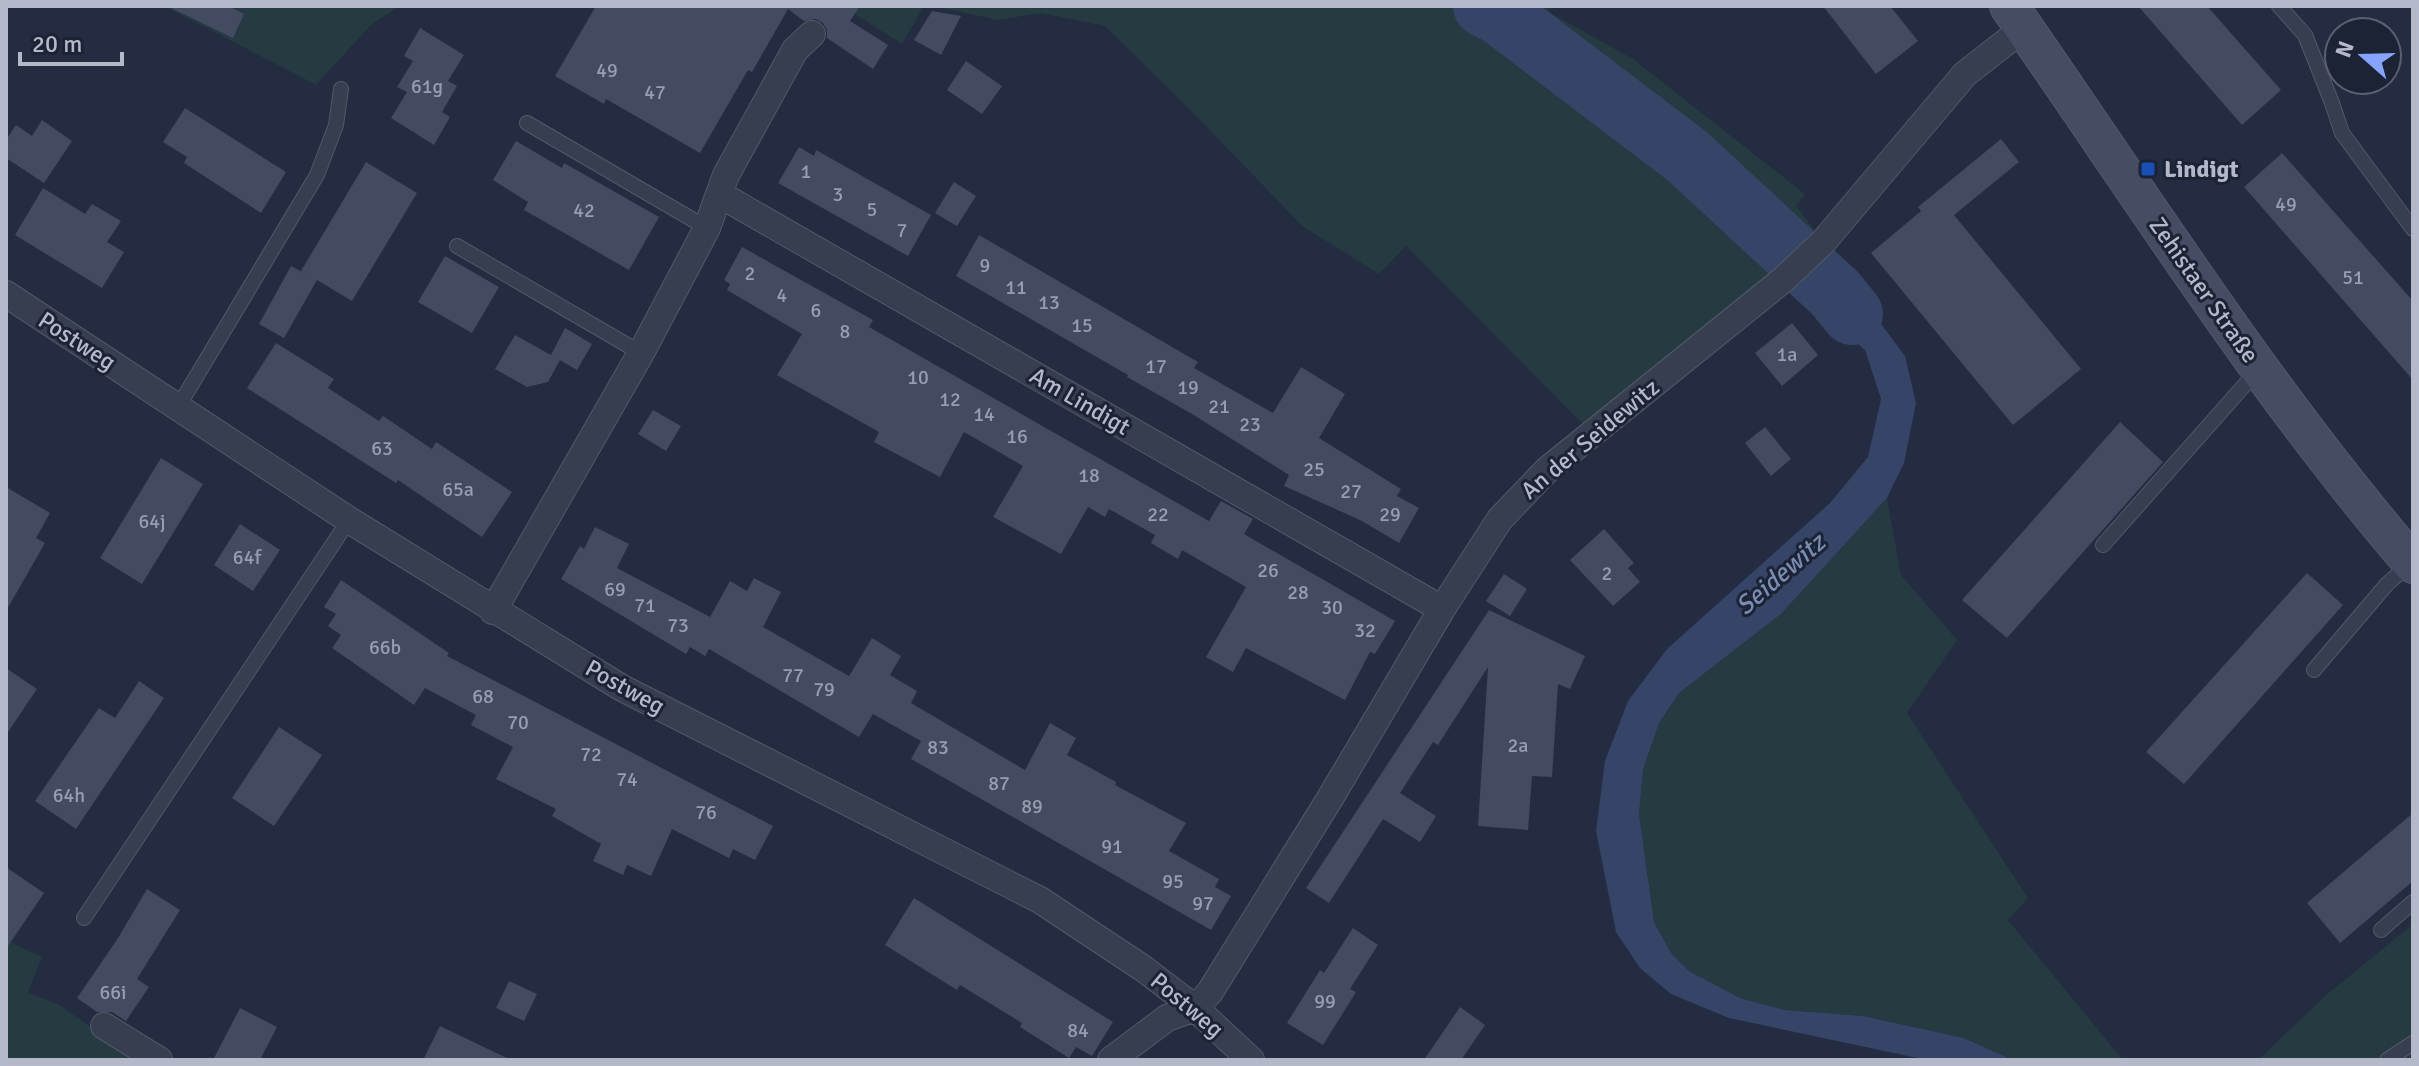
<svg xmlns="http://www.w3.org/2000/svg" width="2419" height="1066" viewBox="0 0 2419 1066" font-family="Signika,sans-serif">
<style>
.green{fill:#253a41}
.water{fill:#364467}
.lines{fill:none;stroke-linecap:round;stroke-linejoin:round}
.river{stroke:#364467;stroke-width:62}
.building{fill:#424b62}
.lane-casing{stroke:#52596a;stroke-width:16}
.street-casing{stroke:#52596a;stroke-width:28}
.secondary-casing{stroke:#52596a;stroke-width:40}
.lane{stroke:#373e4f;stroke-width:14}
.street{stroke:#373e4f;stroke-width:26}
.secondary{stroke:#454c63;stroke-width:38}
.transit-dot{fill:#1a4fb4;stroke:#1c2334;stroke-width:3}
.labels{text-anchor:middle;stroke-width:6;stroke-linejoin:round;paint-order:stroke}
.number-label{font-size:20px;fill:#989eb0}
.poi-label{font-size:24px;font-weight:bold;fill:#b4b9ca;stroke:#1c2334;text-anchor:start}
.street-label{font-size:24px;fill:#b4b9ca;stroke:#1c2334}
.water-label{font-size:26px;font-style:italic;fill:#7a8bb3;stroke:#1c2334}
</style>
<rect width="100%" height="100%" fill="#232c40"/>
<path class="green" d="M164,6H399L370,26L316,85Z
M842,6H924L902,44Z
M931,6H1484L1500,14L1687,156L1794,254L1587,428L1406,246L1379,274L1302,226L1196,116L1105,26L1041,13L998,20Z
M1506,6H1545L1551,13L1633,59L1805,194L1796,206L1816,232L1808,240L1599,64Z
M1887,498L1901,575L1957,640L1907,713L2028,898L2008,920L2123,1060H2013L1964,1038L1863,1016L1785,1010L1740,998L1689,971L1671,953L1654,922L1639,814L1643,770L1659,723L1679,693L1781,614Z
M2413,924V1060H2258L2325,996Z
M6,940L42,957L28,992L59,1005L140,1060H6Z"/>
<path class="water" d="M1484,6H1506L1599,64L1808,240L1794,254L1687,156L1500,14Z
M1826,257L1849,281L1905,356L1916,403L1904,463L1887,498L1781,614L1679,693L1659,723L1643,770L1639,814L1654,922L1671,953L1689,971L1740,998L1785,1010L1863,1016L1964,1038L2013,1060H1927L1729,1018L1671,994L1640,968L1616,932L1596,831L1605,761L1628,701L1667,649L1830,503L1868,457L1881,399L1865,350L1793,288Z"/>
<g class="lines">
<path class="river" d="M1484,6L1500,14L1687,156L1835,293L1852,314"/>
</g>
<path class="building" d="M167,6H228L244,14L233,38Z
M596,6H860L850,21L888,45L873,69L827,38V30L823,23L816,19L804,21L788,9L752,72L748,70L700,153L606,99L604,104L555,76Z
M1823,6H1890L1918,41L1876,74Z
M2138,6H2207L2281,90L2242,125Z
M932,11L961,16L941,55L914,40Z
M420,28L464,55L448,81L457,86L442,112L450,117L434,145L391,118L407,92L397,87L413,61L404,56Z
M966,61L1002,86L982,114L947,90Z
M185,108L286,172L261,213L184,163L187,157L163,142Z
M42,120L72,141L44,183L6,158V140L16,125L32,136Z
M2001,139L2019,162L1954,215L2081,369L2013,425L1871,253L1921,211L1918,207Z
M516,141L562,168L564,163L659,217L629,270L524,210L528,202L493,180Z
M799,147L814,156L816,150L931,215L908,256L778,183Z
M2282,153L2413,301V380L2244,187Z
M366,162L417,193L352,301L317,280L284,338L259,324L291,266L310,276L301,271Z
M954,182L976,196L957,226L935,213Z
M43,188L85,214L92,204L121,221L107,242L124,252L102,288L15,235Z
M979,235L1198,362L1194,368L1273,413L1301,367L1345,394L1319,438L1401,489L1397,496L1419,508L1399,543L1360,520L1284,486L1289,475L1192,414L1127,377L1128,375L956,276Z
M742,247L873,320L869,327L1209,521L1221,501L1253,519L1244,534L1395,621L1375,654L1370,652L1345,700L1246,648L1233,672L1206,657L1246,587L1182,550L1178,559L1151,543L1155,535L1109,509L1105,517L1088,507L1061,554L993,517L1023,466L964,432L940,477L874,442L879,432L777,375L802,334L727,290L730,284L724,280Z
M445,256L499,287L472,333L418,302Z
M1792,323L1818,355L1782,386L1755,353Z
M565,328L592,344L577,370L551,355Z
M515,335L560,360L548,382L527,387L495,369Z
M276,343L334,379L328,388L379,421L383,416L432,449L436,442L512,492L482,537L398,480L396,483L247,388Z
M653,410L681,426L666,451L638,434Z
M2120,422L2163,462L2007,638L1962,600Z
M1765,427L1791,459L1771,476L1745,443Z
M161,458L203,484L142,584L100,558Z
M6,487L50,513L36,538L45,543L6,611Z
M240,524L280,550L253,591L214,565Z
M595,527L629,544L617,568L710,617L730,581L747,591L754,578L781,592L763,627L849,676L872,638L901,656L890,675L917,691L911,703L1025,770L1050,723L1076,738L1067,755L1116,782L1115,785L1186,823L1169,851L1219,879L1215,887L1231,896L1211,930L911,759L921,741L873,714L859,737L709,649L705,656L690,647L686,654L561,579L580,546L584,549Z
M1604,529L1634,563L1628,568L1640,582L1613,606L1570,560Z
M2307,573L2343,605L2184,784L2146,752Z
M1504,574L1527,589L1510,616L1486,601Z
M341,580L449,653L447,656L773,826L755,860L733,849L729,858L672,829L651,876L627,865L623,875L593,861L601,844L552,816L556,809L496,779L513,747L471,725L476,715L425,688L414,705L332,648L341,635L328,626L336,614L324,607Z
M1489,610L1585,656L1570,689L1558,684L1552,777L1532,776L1528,830L1478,826L1488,667L1438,745L1433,742L1400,793L1436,816L1420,842L1383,819L1329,903L1306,888Z
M6,668L37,689L6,735Z
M139,681L164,698L76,829L35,801L99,708L115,718Z
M279,727L322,755L274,826L232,798Z
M2413,813V881L2340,943L2307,903Z
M6,867L44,893L6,949Z
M147,889L180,910L137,979L149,987L126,1021L112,1012H97L77,998L118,938Z
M914,898L1113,1022L1092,1056L1076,1047L1069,1058L1020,1027L1022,1023L960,985L957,990L885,945Z
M1353,928L1378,945L1350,989L1356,992L1323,1045L1287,1023L1320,970L1324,973Z
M509,981L537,994L524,1021L496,1008Z
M1460,1007L1485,1025L1461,1060H1424Z
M240,1008L277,1027L260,1060H213Z
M440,1026L511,1060H423Z"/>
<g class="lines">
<g class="lane-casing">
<path id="lane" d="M2279,6L2305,35L2332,103L2342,133L2413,229
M527,123L707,228
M457,246L641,353
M178,407L317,175L336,125L341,89
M2103,545L2257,371
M2314,670L2387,584L2410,564
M84,918L349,520
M2381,930L2413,902
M2387,1060L2413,1043"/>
</g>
<g class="street-casing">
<path id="street" d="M719,194L726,175L795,50L812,34
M6,294L349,520L622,688L1040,900L1144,969L1195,1008L1251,1060
M493,611L641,353L707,228L719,194L1442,609
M104,1026L159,1060
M1111,1060L1167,1018L1195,1008L1210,992L1329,800L1442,609L1500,519L1547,470L1784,279L1824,241L1965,74L2024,28"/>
</g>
<g class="secondary-casing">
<path id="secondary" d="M2009,6C2140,194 2263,390 2413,564"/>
</g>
<use href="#lane" class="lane"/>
<use href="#street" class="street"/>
<use href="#secondary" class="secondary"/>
</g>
<rect class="transit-dot" x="2140" y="161" width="16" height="16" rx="4"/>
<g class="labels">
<g class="number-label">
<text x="607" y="77">49</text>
<text x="427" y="93">61g</text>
<text x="655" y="99">47</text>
<text x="806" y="178">1</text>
<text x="838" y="201">3</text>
<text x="2286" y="211">49</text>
<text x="872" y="216">5</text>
<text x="584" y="217">42</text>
<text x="902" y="237">7</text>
<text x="985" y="272">9</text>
<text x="750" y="280">2</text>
<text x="2353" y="284">51</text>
<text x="1016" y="294">11</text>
<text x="782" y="302">4</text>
<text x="1049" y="309">13</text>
<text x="816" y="317">6</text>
<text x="1082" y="332">15</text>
<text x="845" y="338">8</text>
<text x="1787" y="361">1a</text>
<text x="1156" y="373">17</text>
<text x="918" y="384">10</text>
<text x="1188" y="394">19</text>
<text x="950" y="406">12</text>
<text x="1219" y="413">21</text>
<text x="984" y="421">14</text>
<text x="1250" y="431">23</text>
<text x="1017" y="443">16</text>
<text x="382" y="455">63</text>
<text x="1314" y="476">25</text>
<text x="1089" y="482">18</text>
<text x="458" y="496">65a</text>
<text x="1351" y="498">27</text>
<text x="1158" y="521">22</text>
<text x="1390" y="521">29</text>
<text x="152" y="528">64j</text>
<text x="247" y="564">64f</text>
<text x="1268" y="577">26</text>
<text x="1607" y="580">2</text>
<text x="615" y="596">69</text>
<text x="1298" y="599">28</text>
<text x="645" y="612">71</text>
<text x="1332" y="614">30</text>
<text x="678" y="632">73</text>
<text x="1365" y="637">32</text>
<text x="385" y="654">66b</text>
<text x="793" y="682">77</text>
<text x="824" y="696">79</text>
<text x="483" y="703">68</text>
<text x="518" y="729">70</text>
<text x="1518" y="752">2a</text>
<text x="938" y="754">83</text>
<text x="591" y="761">72</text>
<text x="627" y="786">74</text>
<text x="999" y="790">87</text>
<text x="69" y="802">64h</text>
<text x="1032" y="813">89</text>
<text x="706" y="819">76</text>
<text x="1112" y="853">91</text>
<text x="1173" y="888">95</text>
<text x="1203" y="910">97</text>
<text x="113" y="999">66i</text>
<text x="1325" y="1008">99</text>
<text x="1078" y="1037">84</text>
</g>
<g class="poi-label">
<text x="2164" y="177">Lindigt</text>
</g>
<g class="street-label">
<text transform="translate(2204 290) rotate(55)" y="8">Zehistaer Straße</text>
<text transform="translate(77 341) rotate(33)" y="8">Postweg</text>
<text transform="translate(1080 401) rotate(30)" y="8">Am Lindigt</text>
<text transform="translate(1590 439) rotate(-40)" y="8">An der Seidewitz</text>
<text transform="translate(625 687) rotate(29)" y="8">Postweg</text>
<text transform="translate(1187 1005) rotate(40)" y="8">Postweg</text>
</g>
<g class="water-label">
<text transform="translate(1780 574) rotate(-41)" y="9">Seidewitz</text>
</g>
</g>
<rect width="2419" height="1066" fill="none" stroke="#b4b9ca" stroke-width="16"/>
<g transform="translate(2363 56) rotate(290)"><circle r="38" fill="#1c2334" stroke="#595f70" stroke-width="2"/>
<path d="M0-6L14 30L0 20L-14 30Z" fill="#86a4fc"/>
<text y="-12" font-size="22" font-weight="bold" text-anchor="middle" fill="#b4b9ca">N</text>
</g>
<path d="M20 52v12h102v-12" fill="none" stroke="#b4b9ca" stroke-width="4"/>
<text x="32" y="52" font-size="24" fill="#b4b9ca" stroke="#1c2334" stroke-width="6" paint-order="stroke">20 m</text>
</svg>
